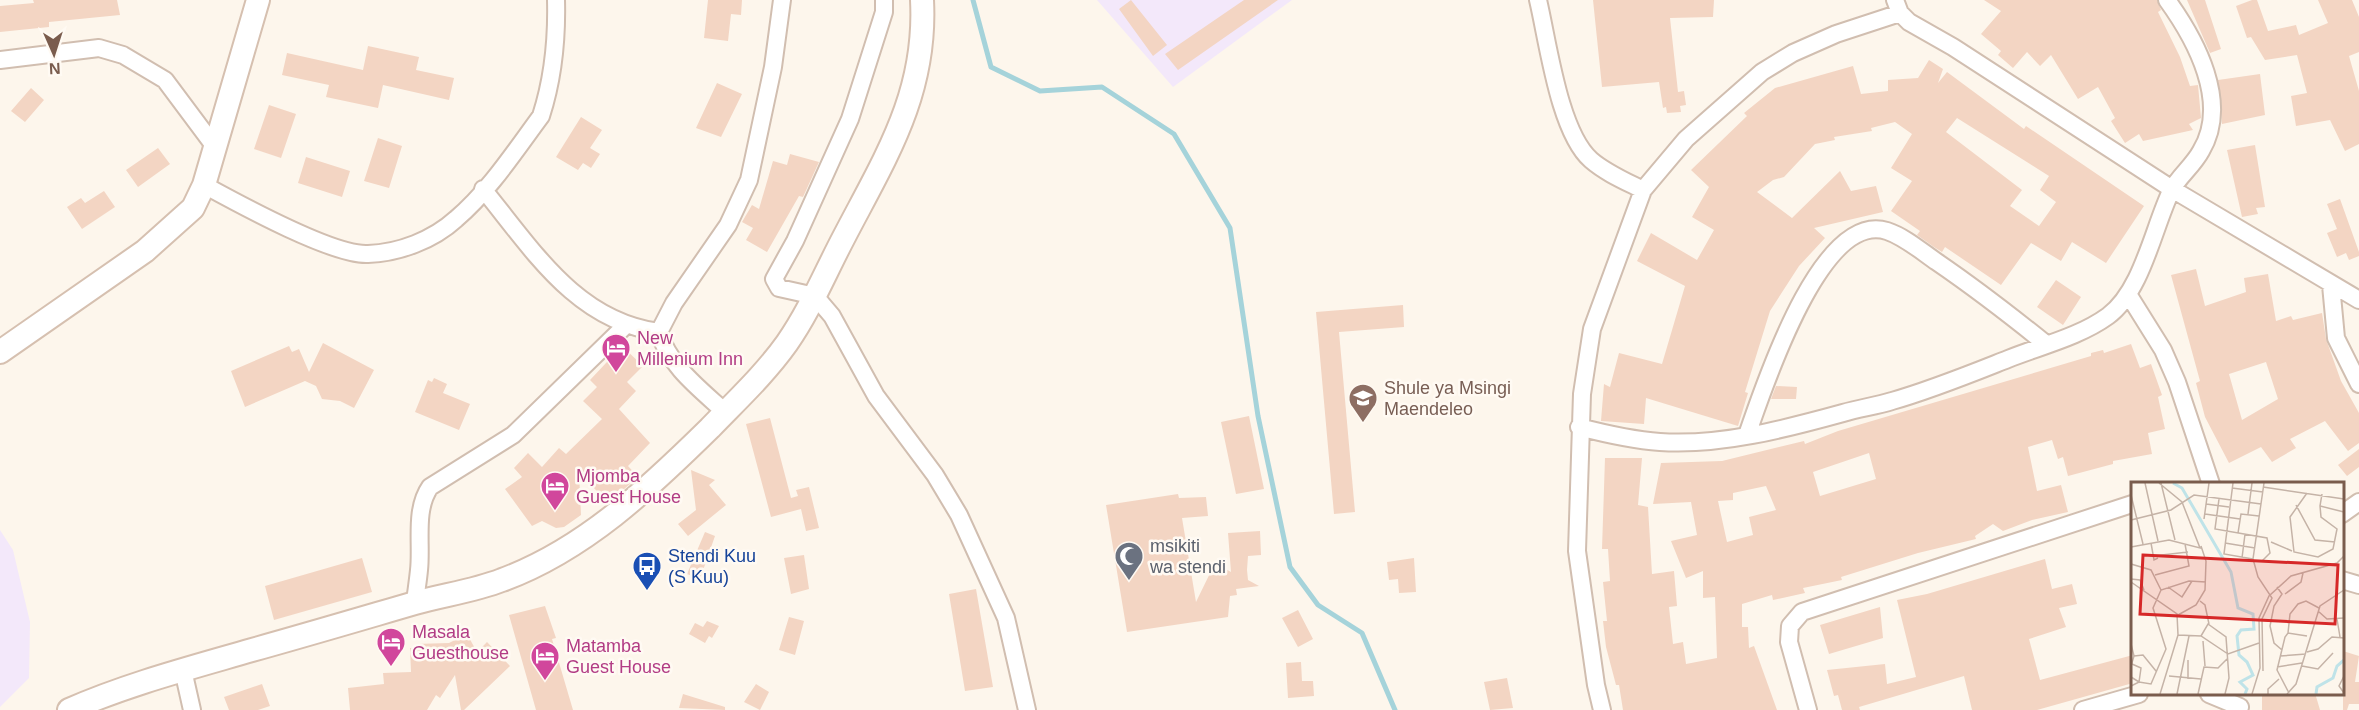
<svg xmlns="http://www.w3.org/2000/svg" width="2359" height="710" viewBox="0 0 2359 710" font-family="Helvetica,sans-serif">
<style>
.education{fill:#f3e8fa}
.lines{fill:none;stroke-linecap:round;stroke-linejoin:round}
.stream{stroke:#a5d3da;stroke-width:5}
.building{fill:#f3d5c3;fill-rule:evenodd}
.street-casing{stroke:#d1beb0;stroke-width:20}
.secondary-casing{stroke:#d6c0b0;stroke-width:26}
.street{stroke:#fff;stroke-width:16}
.secondary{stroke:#fff;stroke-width:22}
.labels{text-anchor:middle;stroke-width:5;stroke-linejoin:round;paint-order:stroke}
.hotel-label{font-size:18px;fill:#b23c85;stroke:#fffaf3;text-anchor:start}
.education-label{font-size:18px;fill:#785e54;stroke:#fffaf3;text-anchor:start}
.worship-label{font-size:18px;fill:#5b616d;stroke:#fffaf3;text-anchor:start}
.transit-label{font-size:18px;fill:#164399;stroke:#fffaf3;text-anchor:start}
.inset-river{fill:none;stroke:#bfe3e8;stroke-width:3}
.inset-road{fill:none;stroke:#c5b3a7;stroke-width:1.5}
.view{fill:#d62828;fill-opacity:0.15;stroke:#d62828;stroke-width:3}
.inset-edge{fill:none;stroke:#7a5c4d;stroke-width:3}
</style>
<rect width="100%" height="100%" fill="#fdf6ec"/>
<path class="education" d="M1097,0H1292L1173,87Z
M0,530L13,550L30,622L29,678L0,707Z"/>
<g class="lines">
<path class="stream" d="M973,0L991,67L1040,91L1102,87L1174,134L1230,228L1258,416L1290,567L1318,605L1362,633L1395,710"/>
</g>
<path class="building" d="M33,0H117L120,15L49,22V27L0,32V6L34,3Z
M708,0H742L741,15L731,14L728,41L704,38Z
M1131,0L1167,45L1153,56L1119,9Z
M1244,0H1278L1178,70L1165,54Z
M1593,0H1714L1713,17L1670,18L1678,92L1684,91L1686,105L1680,106L1681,112L1667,113L1666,107L1663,108L1659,82L1602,87Z
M1984,0H2157L2161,10L2158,12L2180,57L2190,86L2198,85L2201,118L2189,124L2193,130L2143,141L2139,134L2125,143L2111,121L2115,118L2098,87L2078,99L2051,55L2040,66L2027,52L2013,68L1998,55L2001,51L1981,34L2001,11Z
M2187,0H2205L2221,49L2210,53Z
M2252,0H2257L2268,31L2296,25L2299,35L2328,23L2318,0H2352L2359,17V52L2349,56L2359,91V144L2345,151L2330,120L2296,126L2291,96L2307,93L2297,55L2265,60L2251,37L2247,38L2236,6Z
M368,46L419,57L416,70L454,78L449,100L383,85L378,108L326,97L329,85L282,75L287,53L363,70Z
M1929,60L1943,69L1938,83L1947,72L2024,129L2026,126L2144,206L2106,263L2072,242L2061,261L2031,243L2001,285L1945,247L1942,252L1934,247L1917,235L1920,231L1891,211L1912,181L1891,168L1912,134L1895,122L1871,128L1872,131L1834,137L1835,140L1815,144L1784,177L1773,180L1757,192L1792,218L1840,171L1851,191L1876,186L1883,212L1814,228L1825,238L1799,266L1770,311L1745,392L1748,393L1738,426L1646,398L1644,424L1601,421L1604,384L1610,387L1619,353L1662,364L1685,286L1637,261L1651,233L1697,260L1714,230L1692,217L1709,187L1691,170L1747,116L1744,113L1775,88L1853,66L1861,94L1888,91V80L1918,78ZM1957,118L2049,176L2040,190L2056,202L2039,226L2010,206L2022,190L1946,132Z
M2260,74L2265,115L2222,124L2218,80Z
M717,83L742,94L721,137L696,128Z
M31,88L44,100L25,122L11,111Z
M269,105L296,114L281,158L254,149Z
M581,117L602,130L590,148L600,154L591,168L583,163L578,170L556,157Z
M378,138L402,146L389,188L364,181Z
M2255,145L2265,207L2256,208L2258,214L2242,217L2227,150Z
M158,148L170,164L138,187L126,170Z
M790,154L819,162L803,197L799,196L767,252L746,240L753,228L742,222L752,205L759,209L773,161L787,165Z
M306,157L350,171L342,197L298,183Z
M104,191L115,207L82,229L67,207L81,198L85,203Z
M2340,199L2359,252V256L2349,260L2346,253L2337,257L2327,233L2337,229L2327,204Z
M2196,269L2205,306L2246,292L2244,278L2268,274L2276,321L2291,316L2293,320L2322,313L2326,339L2341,381L2359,413V443L2348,451L2325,421L2290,439L2296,448L2272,462L2261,447L2229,463L2205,417L2196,383L2200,381L2171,275ZM2266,362L2278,399L2242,420L2229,374Z
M2056,280L2081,297L2063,325L2037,307Z
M1403,305L1404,327L1339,332L1355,512L1334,514L1316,312Z
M323,343L374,370L354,408L340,401L322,399L316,386L305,381L245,407L231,371L289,346L292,352L299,349L309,372Z
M2131,344L2140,368L2151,364L2162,395L2158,397L2165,429L2148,433L2152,454L2113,461V464L2068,476L2063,457L2058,459L2052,440L2028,447L2037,491L2061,485L2068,512L2032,520L2003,531L1993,524L1975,536L1976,539L1918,553L1841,577L1842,580L1803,588L1805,593L1773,600L1772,595L1742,604V627H1748L1749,648L1754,646L1777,710H1623L1619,685H1616L1606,647L1603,621H1607L1603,582L1610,581L1608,549H1602L1605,458H1642L1638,505L1648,507L1652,574L1674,571L1677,606L1669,607L1673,644L1683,642L1686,664L1717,658L1715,597L1703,598V571L1686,578L1671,541L1697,535L1691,502L1653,504L1661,463L1722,461L1804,441L1805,444L1838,431L2091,356V353L2103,350L2104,353ZM1869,453L1876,479L1820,496L1813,472ZM1766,486L1776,510L1749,517L1753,535L1727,542L1718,501L1733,500V493Z
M622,346L643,366L627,382L636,391L619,409L650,443L628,466L638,477L608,503L579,472L581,515L564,527L556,528L542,521L532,526L505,489L522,477L514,468L528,453L542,467L559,448L566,454L602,419L583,401L597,387L590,380Z
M434,378L447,384L443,393L470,404L459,430L415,412L428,380L432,382Z
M1776,386L1797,387L1796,399H1771Z
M1249,416L1264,489L1236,494L1221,422Z
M770,418L791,498L798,496L796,490L809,487L819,528L806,531L801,509L771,517L746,424Z
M2359,449V467L2347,476L2338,465Z
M691,470L715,480L709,485L726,505L688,536L678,524L696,510Z
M1178,494L1179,498L1206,497L1208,516L1182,518L1196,602L1215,563L1231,572L1228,533L1260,531L1261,555L1248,556L1247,570L1248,580L1259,586L1236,589L1237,595L1230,596L1228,617L1127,632L1106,505Z
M705,532L715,536L700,579L687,574Z
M804,555L809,589L791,594L784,558Z
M362,558L372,592L274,620L265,586Z
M1414,558L1416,592L1399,593L1398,579L1389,580L1387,562Z
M2045,559L2052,589L2072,584L2077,604L2059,608L2066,627L2029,639L2040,680L2133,655V683L2037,710H1972L1964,676L1859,707L1860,710H1842L1838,695L1834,696L1827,670L1885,664L1887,684L1916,677L1897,600L1927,594Z
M976,589L993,687L965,691L949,594Z
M545,606L556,638L552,639L573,710H536L509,615Z
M1880,607L1883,638L1829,654L1820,625Z
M1298,610L1313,639L1298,647L1282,618Z
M789,617L804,621L795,655L779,650Z
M707,621L719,626L712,638L709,636L705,643L689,634L695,623L703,627Z
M467,634L477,652L487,642L510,666L464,710H461L455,675L440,698L436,695L427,710H350L348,688L384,684L383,673L411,672L410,648H415V644L449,643Z
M2343,651L2359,656L2355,682H2359V704H2349L2347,710H2343Z
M1301,662L1302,681H1313L1314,696L1288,698L1286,663Z
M1507,678L1513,708L1490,710L1484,682Z
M262,684L270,706L258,710H229L224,697Z
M756,684L769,692L760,710L744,702Z
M2262,693H2315L2320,710H2262Z
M683,694L725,707V710L679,708Z"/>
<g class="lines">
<g class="street-casing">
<path id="street" d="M884,0V12L850,119L795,241L774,279L779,288L815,296L832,316L876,396L935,475L959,515L1006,618L1027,710
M1538,0C1548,42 1559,132 1591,160C1606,173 1625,181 1643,190
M1895,0L1900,13L1909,22L1953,47L2172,189L2359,300
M0,60L99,48L123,55L165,80L215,147
M204,185C237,203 333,256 368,254C399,253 433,240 456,219C489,191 515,151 541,116C553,79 557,39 556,0
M483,189C533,250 576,321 659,332
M2331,285L2336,338L2359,384
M2128,294L2163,350L2177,382L2211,484
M725,412C700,389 669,366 659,332L674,303L728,225L749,180L773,67L782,0
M1579,427C1606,434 1632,440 1660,442C1721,446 1785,429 1843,413C1860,408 1876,406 1892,401C1931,390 1970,374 2008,359C2040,346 2079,337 2108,316C2142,291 2153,229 2171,191C2178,177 2193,166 2201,151C2230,103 2196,40 2167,0
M1747,435C1763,390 1820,210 1887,231C1905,237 1921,251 1937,262C1975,288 2010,315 2046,344
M2342,514L2359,502
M2342,580L2359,585
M415,603C416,592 418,581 419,570C422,544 414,510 430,487L513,435L626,325
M183,670L192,710
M2209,694L2240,707
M1602,710L1596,685L1577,551L1582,394L1592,329L1643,190L1686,139L1762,72L1793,53L1836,34L1900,13
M1808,710L1789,642L1790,626L1802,612L2132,504
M2083,710L2139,694"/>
</g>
<g class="secondary-casing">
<path id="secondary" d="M0,352L145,251L193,208L204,185L258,0
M69,710C128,684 190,668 252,650C306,635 360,619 415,603C443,595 474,591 502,580C584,550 649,488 710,428C736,401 765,374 787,343C810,310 825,273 844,237C885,158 927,94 922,0"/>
</g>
<use href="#street" class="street"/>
<use href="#secondary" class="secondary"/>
</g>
<defs>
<g id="hotel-pin" transform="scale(1.5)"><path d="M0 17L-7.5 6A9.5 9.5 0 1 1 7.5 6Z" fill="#d1479c" stroke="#fffaf3"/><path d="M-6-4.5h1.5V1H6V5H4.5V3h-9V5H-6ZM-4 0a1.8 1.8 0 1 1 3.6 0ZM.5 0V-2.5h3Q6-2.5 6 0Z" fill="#fff"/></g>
<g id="school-pin" transform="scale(1.5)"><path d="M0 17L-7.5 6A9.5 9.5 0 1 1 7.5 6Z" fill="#8d6e63" stroke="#fffaf3"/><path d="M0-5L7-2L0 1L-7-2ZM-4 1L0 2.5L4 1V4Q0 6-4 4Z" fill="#fff"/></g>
<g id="mosque-pin" transform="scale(1.5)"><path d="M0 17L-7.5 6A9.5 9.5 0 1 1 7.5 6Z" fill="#6b7280" stroke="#fffaf3"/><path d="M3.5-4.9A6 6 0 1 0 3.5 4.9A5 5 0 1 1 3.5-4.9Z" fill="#fff"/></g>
<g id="bus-pin" transform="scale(1.5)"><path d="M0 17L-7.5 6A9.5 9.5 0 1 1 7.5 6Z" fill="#1a4fb4" stroke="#fffaf3"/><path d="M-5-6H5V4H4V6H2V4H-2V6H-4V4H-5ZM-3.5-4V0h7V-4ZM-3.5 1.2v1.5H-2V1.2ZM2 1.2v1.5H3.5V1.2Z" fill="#fff"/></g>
</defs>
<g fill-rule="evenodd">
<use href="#hotel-pin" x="616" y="348"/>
<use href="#school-pin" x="1363" y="398"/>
<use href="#hotel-pin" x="555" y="486"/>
<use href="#mosque-pin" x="1129" y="556"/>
<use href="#bus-pin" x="647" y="566"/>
<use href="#hotel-pin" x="391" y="642"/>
<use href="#hotel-pin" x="545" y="656"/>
</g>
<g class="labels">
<g class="hotel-label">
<text x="637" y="344">New<tspan x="637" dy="21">Millenium Inn</tspan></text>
<text x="576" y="482">Mjomba<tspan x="576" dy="21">Guest House</tspan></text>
<text x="412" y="638">Masala<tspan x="412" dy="21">Guesthouse</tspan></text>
<text x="566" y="652">Matamba<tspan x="566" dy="21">Guest House</tspan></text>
</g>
<g class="education-label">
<text x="1384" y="394">Shule ya Msingi<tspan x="1384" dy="21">Maendeleo</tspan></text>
</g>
<g class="worship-label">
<text x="1150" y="552">msikiti<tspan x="1150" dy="21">wa stendi</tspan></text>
</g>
<g class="transit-label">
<text x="668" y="562">Stendi Kuu<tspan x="668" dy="21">(S Kuu)</tspan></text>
</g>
</g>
<g transform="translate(2131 482)">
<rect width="213" height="213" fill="#fdf6ec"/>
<path class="inset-river" d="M42,1L51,6L100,90L107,126L122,132L123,147L110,148L106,154L108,173L116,180L122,193L109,200L116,207L114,212M185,212L186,205L202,196L206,184L213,178"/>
<path class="inset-road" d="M14,1L27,59M30,1L44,58M102,1L93,72L122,77M132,5L213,17M101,6L132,10M176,11L159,35L163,70L187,75L202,67L206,47L190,35L189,24M191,12L189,24L213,30M0,13L12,62M88,17L84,47L136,56L139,71L131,79M75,22L98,25M165,23L184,58L204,60M74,32L109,37M117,32L121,1M73,37L78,1M0,38L40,28L63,13L130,22M107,51L110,32L128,34M140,60L161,69M20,61L23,78L27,76M94,61L124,66M0,65L38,58L69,66L51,20L28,1M22,74L57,70M111,76L114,52M0,82L20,88L30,108M24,93L58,84L54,62M0,97L9,98L13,108M0,100L46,132L47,153L70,154L97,172L128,161M37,105L51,115L61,99M146,105L151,112L143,124L139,144L143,161L151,168M154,112L170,100L172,91M69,119L74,123L78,142M187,129L196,137L213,136M47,133L65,123L74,108L75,79L70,64M206,137L209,155M157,151L159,132L167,122L175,119L188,126M70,154L77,142L95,155L98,196L94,212M72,159L74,184M0,162L3,174L0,184M176,170L187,167L201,155L213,156M3,174L12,173L25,189M149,174L175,172M57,178V197M171,184L187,187L202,171M146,185L171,181M132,189L131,137L141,116L127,95L122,77L133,1M38,194L70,197M213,194L208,204L213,211M0,195L8,200L10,186L1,182M0,204L8,200L20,202L35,167L22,126L30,108L58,99L75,100M158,211L146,188L154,155L157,151L176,154M29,212L47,153M46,212L58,154M67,212L73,185L87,186L96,177M121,212L129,186L128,136L138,114L160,94L206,81L213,74M137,212V207L148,197M156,212L165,202L189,124L213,108"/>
<path class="view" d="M12,73L207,83L204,142L9,132Z"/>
<rect width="213" height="213" class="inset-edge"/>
</g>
<g transform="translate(54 54) rotate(177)" stroke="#fffaf3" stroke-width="4.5" paint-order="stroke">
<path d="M0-4.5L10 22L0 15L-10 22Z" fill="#7a5c4d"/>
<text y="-9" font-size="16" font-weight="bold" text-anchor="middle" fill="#7a5c4d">N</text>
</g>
</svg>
